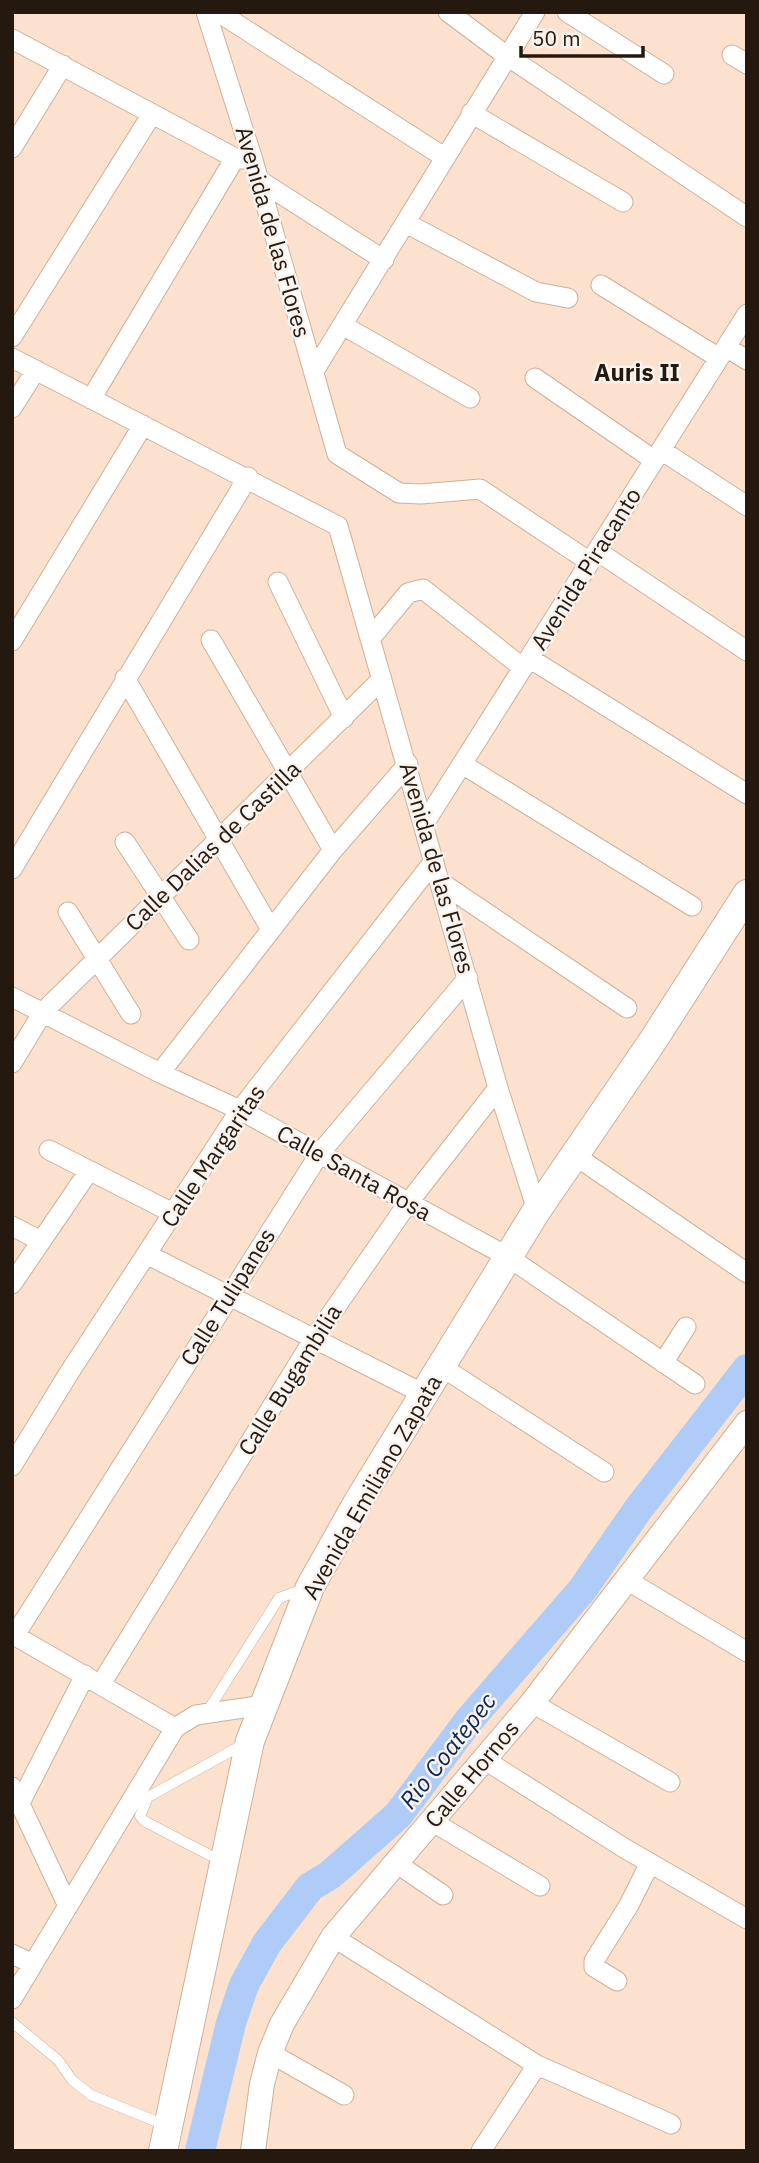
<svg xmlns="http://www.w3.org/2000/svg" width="759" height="2163" viewBox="0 0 759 2163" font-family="'IBM Plex Sans',sans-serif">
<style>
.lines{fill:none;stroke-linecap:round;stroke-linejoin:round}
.river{stroke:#afccf8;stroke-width:30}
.service-casing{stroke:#cfaf97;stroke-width:11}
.minor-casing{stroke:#cfaf97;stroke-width:21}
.tertiary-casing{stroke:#cfaf97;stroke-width:26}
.secondary-casing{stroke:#cfaf97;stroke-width:30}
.service{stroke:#fff;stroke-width:10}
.minor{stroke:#fff;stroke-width:19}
.tertiary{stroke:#fff;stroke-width:24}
.secondary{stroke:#fff;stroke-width:28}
.labels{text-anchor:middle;stroke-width:5;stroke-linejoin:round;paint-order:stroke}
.street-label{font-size:23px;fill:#24180f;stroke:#faf3ee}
.neighbourhood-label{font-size:24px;font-weight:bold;fill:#24180f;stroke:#faf3ee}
.water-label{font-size:24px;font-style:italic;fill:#072857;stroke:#faf3ee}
</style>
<rect width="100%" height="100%" fill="#fce2ce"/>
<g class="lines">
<path class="river" d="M200,2151L231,2023L244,1985L267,1943L310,1887L330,1875L398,1815L470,1719L582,1590L639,1508L747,1369"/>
<g class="service-casing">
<path id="service" d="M207,1712L279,1598L306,1588
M221,1861L144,1821L140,1816L148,1797L244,1744
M12,2022L58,2060L72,2080L91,2095L165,2125"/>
</g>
<g class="minor-casing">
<path id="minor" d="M206,12L253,160L337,454L399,493L421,494L480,489L590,562
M218,12L444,157
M448,12L507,56L747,217
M567,12L664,74
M12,39L235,158L245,159
M732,55L747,64
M471,113L623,202
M12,148L63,65
M259,180L384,260
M406,223L536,292L568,298
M601,285L719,358
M344,326L470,398
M12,337L152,114
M726,347L747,360
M12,358L338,526L498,1088L537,1210
M314,371L535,12
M535,378L654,460
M91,399L235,158
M12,408L36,370
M661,450L747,506
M597,551L747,651
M278,582L344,718
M370,639L408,593L423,589L523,668
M211,640L333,850
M12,641L143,425
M529,658L747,794
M125,678L270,928
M462,764L692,906
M424,824L747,314
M125,842L189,940
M12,869L248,477
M439,881L627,1008
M68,912L131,1014
M12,997L160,1073L240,1110L508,1257L695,1384
M12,1063L43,1012L382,679
M160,1073L333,850L408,764
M49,1150L173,1213
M574,1155L747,1273
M12,1226L41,1241
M148,1255L424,1394
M12,1284L89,1171
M663,1363L686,1327
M442,1367L604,1472
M12,1466L69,1373L240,1110L434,861
M625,1579L747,1652
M12,1634L175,1728
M15,1635L320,1153L468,978
M101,1684L313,1340L408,1203L498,1088
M532,1703L670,1782
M485,1760L624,1848L747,1919
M12,1787L67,1904
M20,1803L85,1675
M433,1822L540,1886
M396,1863L443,1895
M333,1937L537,2065L671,2124
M12,1954L33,1964
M617,1981L594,1967V1961L629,1905L650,1863
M12,1999L175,1728L196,1715L263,1705
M270,2053L344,2095
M481,2151L537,2065"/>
</g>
<g class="tertiary-casing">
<path id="tertiary" d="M253,2151L262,2084L270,2053L282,2024L333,1937L532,1703L747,1423"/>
</g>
<g class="secondary-casing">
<path id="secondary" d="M163,2151L250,1741L310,1587L359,1500L537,1210L652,1042L747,894"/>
</g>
<use href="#service" class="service"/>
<use href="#minor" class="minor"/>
<use href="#tertiary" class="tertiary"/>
<use href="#secondary" class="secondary"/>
</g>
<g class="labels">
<g class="street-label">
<text transform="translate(273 232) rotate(74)" y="8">Avenida de las Flores</text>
<text transform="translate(586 569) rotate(-58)" y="8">Avenida Piracanto</text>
<text transform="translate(213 846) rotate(-44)" y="8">Calle Dalias de Castilla</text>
<text transform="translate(437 868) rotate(74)" y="8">Avenida de las Flores</text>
<text transform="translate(213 1156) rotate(-56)" y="8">Calle Margaritas</text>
<text transform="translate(354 1173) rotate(29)" y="8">Calle Santa Rosa</text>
<text transform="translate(228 1297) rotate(-58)" y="8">Calle Tulipanes</text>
<text transform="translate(290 1380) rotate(-58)" y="8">Calle Bugambilia</text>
<text transform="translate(372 1487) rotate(-60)" y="8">Avenida Emiliano Zapata</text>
<text transform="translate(472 1774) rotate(-50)" y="8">Calle Hornos</text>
</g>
<g class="neighbourhood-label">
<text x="637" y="381">Auris II</text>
</g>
<g class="water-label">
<text transform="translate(448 1751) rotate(-52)" y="8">Rio Coatepec</text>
</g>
</g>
<rect width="759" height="2163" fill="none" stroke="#24180f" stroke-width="28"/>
<path d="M521 46v10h122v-10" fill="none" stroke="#24180f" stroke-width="3.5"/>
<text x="532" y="46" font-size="21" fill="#24180f" stroke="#faf3ee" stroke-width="5" paint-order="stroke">50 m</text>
</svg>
